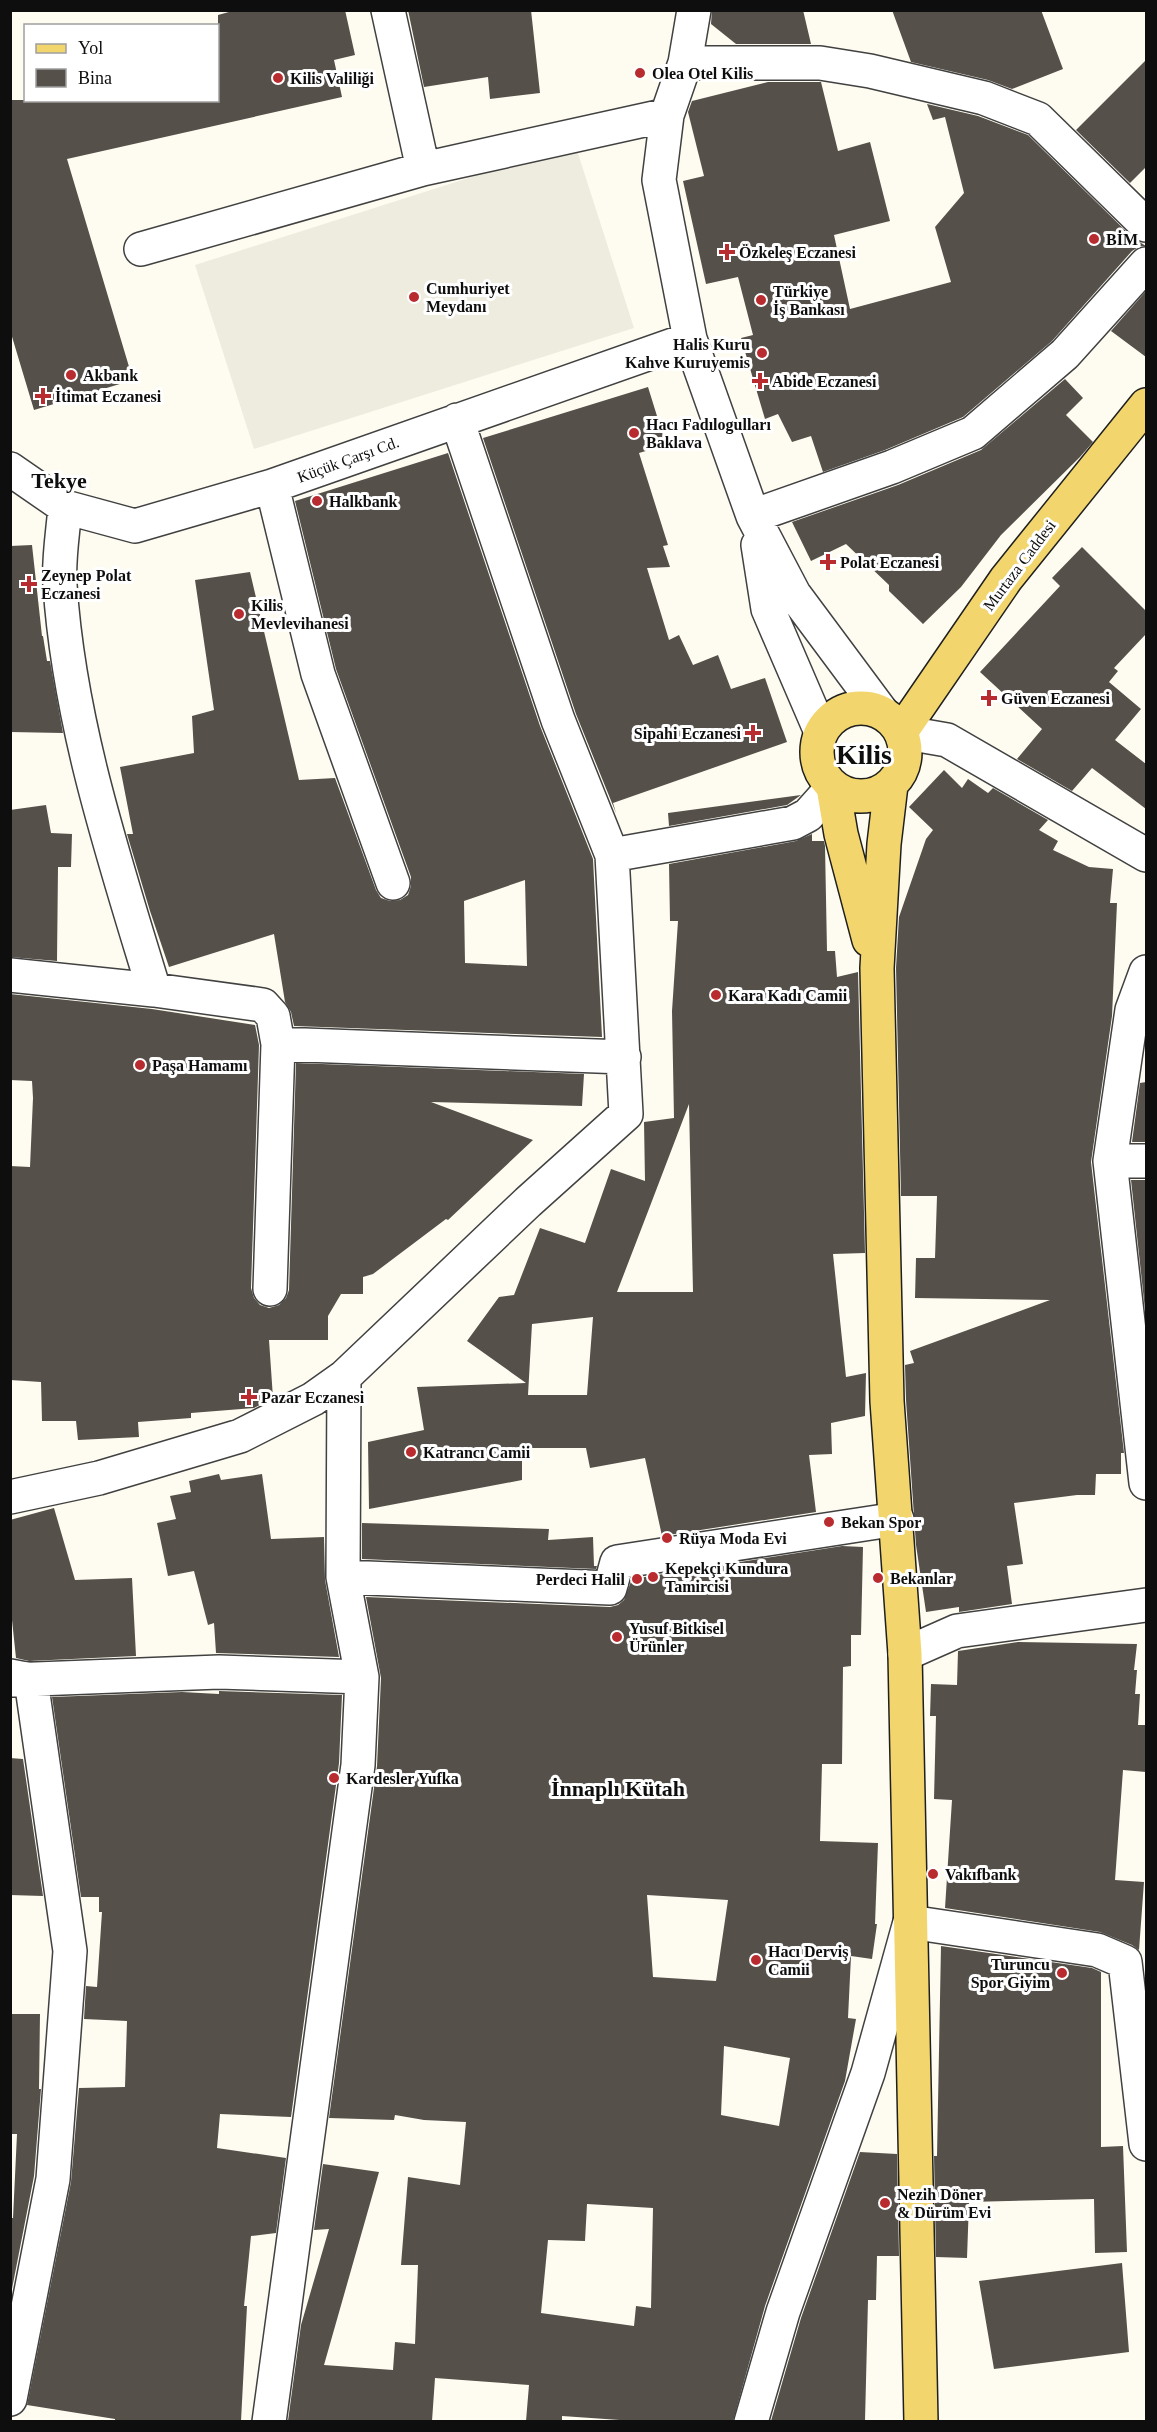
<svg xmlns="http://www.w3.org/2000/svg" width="1157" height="2432" viewBox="0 0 1157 2432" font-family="'Times New Roman',serif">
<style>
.plaza{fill:#eeebdf}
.building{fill:#56504b;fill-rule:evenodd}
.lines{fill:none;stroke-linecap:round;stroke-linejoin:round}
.minor-casing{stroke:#414141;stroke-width:36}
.major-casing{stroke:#1f1f1f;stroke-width:36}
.minor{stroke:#fff;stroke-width:33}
.major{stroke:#f2d56c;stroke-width:33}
.poi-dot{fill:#b82c30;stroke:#fff;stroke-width:2}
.labels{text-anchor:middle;stroke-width:6;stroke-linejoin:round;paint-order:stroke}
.poi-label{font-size:16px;font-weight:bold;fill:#0e0e0e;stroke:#fff;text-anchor:start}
.street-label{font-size:16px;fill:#0e0e0e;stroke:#fff}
.district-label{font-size:22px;font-weight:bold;fill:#0e0e0e;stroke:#fff}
.town-label{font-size:28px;font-weight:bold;fill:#0e0e0e;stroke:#fff}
</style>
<rect width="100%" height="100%" fill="#fefcf0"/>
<path class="plaza" d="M575,144L634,328L254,449L195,265Z"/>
<path class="building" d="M236,10H345L355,55L334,60L342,97L67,159L133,380L34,410L10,330V100H218V15Z
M408,10H531L540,93L490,99L488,77L424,87Z
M712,10H803L811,44H736L711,24Z
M892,10H1041L1063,69L1012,89L988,80L911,62Z
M1146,60V167L1130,183L1076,130Z
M768,82H821L838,151L870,142L890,221L834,235L850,309L951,282L935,227L964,193L945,117L933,120L927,104L978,116L1028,135L1133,238L1146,246H1140L1132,251L1052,341L963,417L885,450L823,472L811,436L792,442L778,414L765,419L741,338L753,335L738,277L706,284L683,181L704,176L688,112L692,101Z
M1146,291V357L1111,331Z
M1065,379L1083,398L1066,415L1093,442L1080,457L1001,535L961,587L923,624L889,591V585L846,544L811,561L792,522L898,485L981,450Z
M648,387L666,445L639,453L668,545L663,546L670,567L647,568L669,640L679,635L693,665L718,655L731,689L765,678L787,742L613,803L616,813L576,714L483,438Z
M448,453L540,726L593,859L602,1037L294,1026L291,1012L285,1002L274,934L169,967L150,911L127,834H133L120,767L194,753L192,716L214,710L195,580L250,572L299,780L335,778L376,890L381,898L390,901L400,900L408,895L411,886V877L336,669L295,501ZM525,880L527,966L465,963L464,901Z
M32,545L42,636H43L47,661H50L63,733L10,732V546Z
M1082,547L1146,611V634L1114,668L1118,671L1109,682L1141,709L1115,740L1146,764V809L1092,768L1072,791L1017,759L1042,729L980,672L1060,586L1052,578Z
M944,770L962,788L968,779L988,793L993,788L1048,820L1039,830L1058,841L1053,850L1089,867L1113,869L1110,903H1117L1112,1016L1091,1162L1124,1453H1121V1474H1096L1095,1495H1077L1014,1503L1023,1564L1007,1566L1012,1604L959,1612V1607L926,1612L916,1545L906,1400L905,1365L914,1363L910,1351L1050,1300L915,1298L916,1258H935L937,1196H901L896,968L899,917L926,839L933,830L909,807Z
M801,795L787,805L669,826L668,813Z
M46,805L51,833L72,834L71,867H58L57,961L10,957V810Z
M812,834V841H824L825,846L827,951H835L837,977L858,972L865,1253L833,1254L846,1377L866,1373L865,1416L831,1423L832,1454L809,1455L816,1512L662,1536L645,1458L590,1468L586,1448H522V1480L369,1509L368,1442L424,1430L417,1387L526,1383L467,1341L499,1297L514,1295L540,1228L585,1243L611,1169L645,1181L644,1122L674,1118L672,1011L678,921H670L669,864L796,841ZM689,1104L693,1292H617L647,1214ZM593,1317L587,1395H528L532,1324Z
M10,994L152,1009L255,1025L259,1045L251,1288L254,1298L260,1305L269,1308L279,1305L286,1298L289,1290L296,1063L584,1074L582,1106L431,1102L533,1140L448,1220L446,1219L373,1274L363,1277V1294H341L328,1316V1340H269L273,1398L254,1408L191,1413V1418L138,1422L139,1437L78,1440L76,1421H42L41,1382L10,1380V1166L30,1167L33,1098L32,1081L10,1080Z
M1146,1082V1142H1132L1140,1083Z
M1131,1180H1146V1319Z
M219,1474L221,1480L262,1474L271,1539L324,1537L325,1580L339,1657L216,1653L214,1623L208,1625L194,1571L168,1576L157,1523L176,1519L170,1496L191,1492L189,1481Z
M54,1508L75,1580L132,1578L136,1656L29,1661L16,1658L10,1601V1520Z
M362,1523L549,1529L548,1540L593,1537L594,1566H597L596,1569L362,1559Z
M842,1546L863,1547L861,1635H851V1666L843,1667L842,1764H822L820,1841L878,1843L875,1924H877L872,1959L851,1956L848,2018L856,2019L845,2081L765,2306L733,2421H634L562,2416V2421H526L529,2385L435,2378L432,2421H288L301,2325L329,2229L314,2230L323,2164L379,2172L324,2365L393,2370L395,2342L415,2344L418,2265H401L408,2177L460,2185L466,2122L424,2120L395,2115L394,2120L329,2118L377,1766L381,1678L366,1597L610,1607L618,1605L624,1600L632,1579ZM647,1895L728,1900L716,1981L653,1977ZM724,2046L790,2058L779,2126L721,2115ZM587,2204L653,2208L651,2308L636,2306L634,2326L541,2313L548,2240L585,2241Z
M1018,1642L1137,1644L1134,1670H1137L1135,1694H1140L1138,1725H1146V1772L1123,1770L1115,1880L1144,1882L1139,1950L1132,1945L1100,1932L945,1908L952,1800L934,1799L936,1716H930L931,1684L957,1685L958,1651Z
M219,1691L342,1695L339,1763L291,2117L220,2114L217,2148L286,2158L276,2233L251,2236L244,2306H247L241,2421H115V2419L27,2405L71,2182L79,2088L125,2087L127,2021L84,2019L86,1986L97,1987L102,1912H99V1897H81L52,1697L182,1692L219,1694Z
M10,1758L23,1759L43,1896L10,1895Z
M941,1946L1092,1968L1101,1972V2147L1123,2146L1127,2252L1095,2253L1094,2199L969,2202L967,2258L936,2257L934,2156H937Z
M10,2014H40L39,2089H41L34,2176L10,2299V2218H13L17,2134H10Z
M860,2152L897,2154L899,2256H877L876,2300H868L865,2421H771L801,2318Z
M1122,2263L1129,2352L994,2369L979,2281Z"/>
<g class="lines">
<g class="minor-casing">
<path id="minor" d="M388,10L423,169
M694,10L685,63L667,115L659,180L690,339L753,516L794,594L881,711
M685,63H820L870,71L984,98L1038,119L1146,225
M141,249L423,169L667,115
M457,420L558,720L612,855
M10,469L65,507L135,526L272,486L690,339
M272,486L318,674L393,883
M753,516L892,467L973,433L1065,354L1146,264
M758,545L768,609L821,732
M901,732L947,740L1146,855
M1146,972L1132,1010L1110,1161L1146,1483
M10,975L154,990C114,858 69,723 60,585C58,560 63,533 65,507
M154,990L263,1005L273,1016L278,1044L624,1057
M1110,1161H1146
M270,1289L278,1044
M10,1497L99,1478L240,1436L313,1399L344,1377L528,1202L626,1114L612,855L793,823L808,815L833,787
M343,1577L610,1588L617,1562L897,1519
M905,1654L957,1631L1146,1605
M10,1676L31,1680L70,1951L53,2179L10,2399
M10,1680L219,1672L362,1677
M269,2422L358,1765L362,1677L343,1577L344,1377
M751,2422L783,2312L868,2073L910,1922L1097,1950L1125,1962L1146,2144"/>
</g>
<g class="major-casing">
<path id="major" d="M817 752a44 44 0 1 1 88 0a44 44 0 1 1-88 0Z
M901,732L1006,579L1146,405
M891,785L884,844L877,968L887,1401L905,1654L921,2422
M833,787L841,834L869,940"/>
</g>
<use href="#minor" class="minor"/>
<use href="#major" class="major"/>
</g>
<g class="poi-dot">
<circle cx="640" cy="73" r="6"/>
<circle cx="278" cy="78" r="6"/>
<circle cx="1094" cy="239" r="6"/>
<path d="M724 243h6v6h6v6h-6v6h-6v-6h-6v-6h6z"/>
<circle cx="414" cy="297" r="6"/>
<circle cx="761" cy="300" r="6"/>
<circle cx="762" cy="353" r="6"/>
<circle cx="71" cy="375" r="6"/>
<path d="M757 372h6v6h6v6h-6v6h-6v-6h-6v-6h6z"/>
<path d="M40 387h6v6h6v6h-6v6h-6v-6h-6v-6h6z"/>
<circle cx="634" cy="433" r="6"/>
<circle cx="317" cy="501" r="6"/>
<path d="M825 553h6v6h6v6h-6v6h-6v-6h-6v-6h6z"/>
<path d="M26 575h6v6h6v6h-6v6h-6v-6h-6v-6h6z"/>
<circle cx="239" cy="614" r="6"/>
<path d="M986 689h6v6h6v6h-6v6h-6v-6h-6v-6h6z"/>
<path d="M750 724h6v6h6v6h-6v6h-6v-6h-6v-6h6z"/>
<circle cx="716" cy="995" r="6"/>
<circle cx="140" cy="1065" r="6"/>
<path d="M246 1388h6v6h6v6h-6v6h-6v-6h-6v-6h6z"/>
<circle cx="411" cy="1452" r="6"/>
<circle cx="829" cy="1522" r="6"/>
<circle cx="667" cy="1538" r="6"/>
<circle cx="653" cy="1577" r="6"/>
<circle cx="878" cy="1578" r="6"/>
<circle cx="637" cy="1579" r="6"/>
<circle cx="617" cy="1637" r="6"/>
<circle cx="334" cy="1778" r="6"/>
<circle cx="933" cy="1874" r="6"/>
<circle cx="756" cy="1960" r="6"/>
<circle cx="1062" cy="1973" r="6"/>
<circle cx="885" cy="2203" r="6"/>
</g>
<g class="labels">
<g class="poi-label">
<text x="652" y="79">Olea Otel Kilis</text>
<text x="290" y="84">Kilis Valiliği</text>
<text x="1106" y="245">BİM</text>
<text x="739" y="258">Özkeleş Eczanesi</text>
<text x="426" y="294">Cumhuriyet<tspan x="426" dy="18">Meydanı</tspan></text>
<text x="773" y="297">Türkiye<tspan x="773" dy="18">İş Bankası</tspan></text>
<text x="750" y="350" text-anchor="end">Halis Kuru<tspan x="750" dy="18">Kahve Kuruyemis</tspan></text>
<text x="83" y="381">Akbank</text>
<text x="772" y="387">Abide Eczanesi</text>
<text x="55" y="402">İtimat Eczanesi</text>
<text x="646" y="430">Hacı Fadılogulları<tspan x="646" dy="18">Baklava</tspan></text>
<text x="329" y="507">Halkbank</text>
<text x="840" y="568">Polat Eczanesi</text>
<text x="41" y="581">Zeynep Polat<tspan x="41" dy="18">Eczanesi</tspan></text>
<text x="251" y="611">Kilis<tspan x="251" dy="18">Mevlevihanesi</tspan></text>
<text x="1001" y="704">Güven Eczanesi</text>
<text x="741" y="739" text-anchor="end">Sipahi Eczanesi</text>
<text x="728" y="1001">Kara Kadı Camii</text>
<text x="152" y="1071">Paşa Hamamı</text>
<text x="261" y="1403">Pazar Eczanesi</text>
<text x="423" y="1458">Katrancı Camii</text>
<text x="841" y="1528">Bekan Spor</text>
<text x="679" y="1544">Rüya Moda Evi</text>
<text x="665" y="1574">Kepekçi Kundura<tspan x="665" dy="18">Tamircisi</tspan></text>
<text x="890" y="1584">Bekanlar</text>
<text x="625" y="1585" text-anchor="end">Perdeci Halil</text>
<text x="629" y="1634">Yusuf Bitkisel<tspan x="629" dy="18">Ürünler</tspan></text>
<text x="346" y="1784">Kardesler Yufka</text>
<text x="945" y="1880">Vakıfbank</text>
<text x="768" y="1957">Hacı Derviş<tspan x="768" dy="18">Camii</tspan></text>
<text x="1050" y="1970" text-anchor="end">Turuncu<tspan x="1050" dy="18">Spor Giyim</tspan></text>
<text x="897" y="2200">Nezih Döner<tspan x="897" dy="18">&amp; Dürüm Evi</tspan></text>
</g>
<g class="street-label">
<text transform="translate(348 459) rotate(-20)" y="6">Küçük Çarşı Cd.</text>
<text transform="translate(1019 565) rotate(-53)" y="6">Murtaza Caddesi</text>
</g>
<g class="district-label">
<text x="59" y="488">Tekye</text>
<text x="618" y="1796">İnnaplı Kütah</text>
</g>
<g class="town-label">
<text x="864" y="764">Kilis</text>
</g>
</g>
<rect width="1157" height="2432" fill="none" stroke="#0e0e0e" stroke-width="24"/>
<rect x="24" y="24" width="195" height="78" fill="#ffffff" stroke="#9f9f9f" stroke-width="1.5"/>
<rect x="36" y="44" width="30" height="9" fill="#f2d56c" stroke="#9f9f9f" stroke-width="1.5"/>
<text x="78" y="54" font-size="18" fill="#0e0e0e">Yol</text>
<rect x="36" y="69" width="30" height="18" fill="#56504b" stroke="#9f9f9f" stroke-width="1.5"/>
<text x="78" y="84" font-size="18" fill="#0e0e0e">Bina</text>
</svg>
